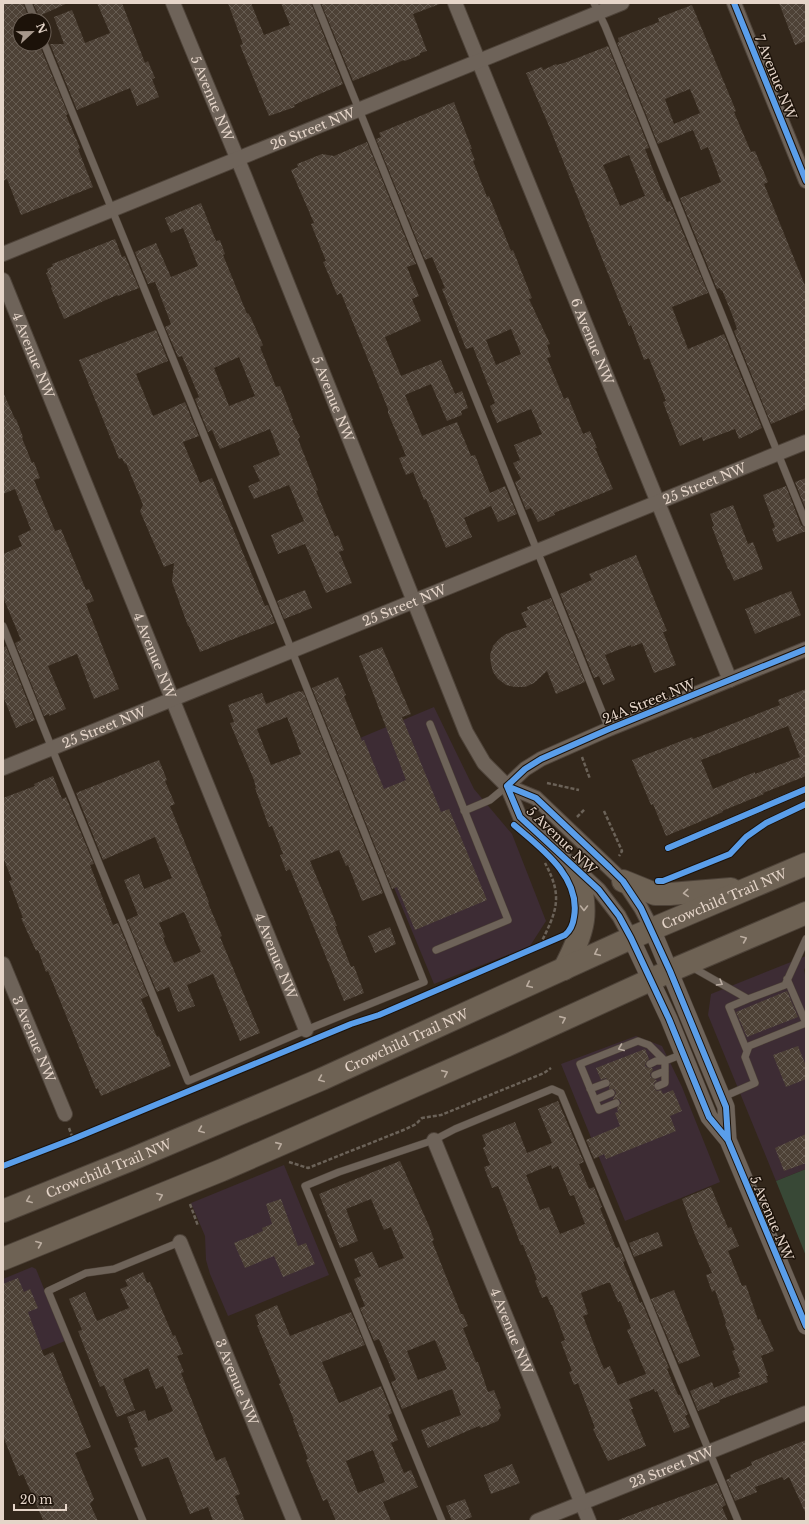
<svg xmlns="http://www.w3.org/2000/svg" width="809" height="1524" viewBox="0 0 809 1524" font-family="'Libre Baskerville',serif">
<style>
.commercial{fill:#3d2c34}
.green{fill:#384836}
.building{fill:url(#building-cross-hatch);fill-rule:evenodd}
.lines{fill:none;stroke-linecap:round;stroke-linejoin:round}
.service-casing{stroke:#4e4339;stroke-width:8}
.minor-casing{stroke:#4e4339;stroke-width:16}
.tertiary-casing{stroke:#4e4339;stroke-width:18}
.trunk-casing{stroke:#4e4339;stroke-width:24}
.path{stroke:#6b6258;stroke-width:2.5;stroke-dasharray:4 2;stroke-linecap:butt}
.service{stroke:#6e6359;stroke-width:7}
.minor{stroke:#6e6359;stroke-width:14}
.tertiary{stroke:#6e6359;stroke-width:17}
.trunk{stroke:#6e6254;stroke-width:22}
.cycleway-casing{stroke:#1c1209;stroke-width:8}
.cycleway{stroke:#5a9eea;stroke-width:6}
.oneway{stroke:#bbada0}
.oneway2{stroke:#bbada2}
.labels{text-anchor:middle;stroke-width:3;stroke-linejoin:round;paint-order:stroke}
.street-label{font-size:13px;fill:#e5d5c9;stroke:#1c1209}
</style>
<defs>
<pattern id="building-cross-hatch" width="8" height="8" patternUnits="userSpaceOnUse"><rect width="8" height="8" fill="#4d4136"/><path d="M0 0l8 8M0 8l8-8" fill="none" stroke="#665c52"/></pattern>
</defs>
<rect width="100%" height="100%" fill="#33271b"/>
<path class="commercial" d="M434,707L474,789L512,834L546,921L530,946L434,984L336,748Z
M806,956V966L804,970L806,979V1169L776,1181L708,1015L711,994Z
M636,1036L662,1046L682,1087L720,1182L625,1221L561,1064Z
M284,1165L329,1275L228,1316L210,1274L206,1260L205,1236L191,1203Z
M32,1267L36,1269L65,1341L3,1366V1279Z"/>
<path class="green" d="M806,1169V1256L776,1181Z"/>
<path class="building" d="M3,3H23L29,19L20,20V44H39L68,114L66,115L80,148L78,149L93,187L21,215L7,179L3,181Z
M33,3H68L39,16Z
M97,3H122L145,63L148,61L155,78L152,79L159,97L137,106L130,88L77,110L50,44H64L54,17L72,10L85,43L110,33Z
M228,3H251L264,35L290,25L281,3H311L343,84L294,105L295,107L269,116L240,45L243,44Z
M321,3H439L440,4L413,14L427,51L420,53V55L405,61L404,60L353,81Z
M779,3H806V41L795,45Z
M692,5L736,111L734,112L751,152L755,151L768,182L764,184L806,288V409L771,424L734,331L737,329L733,317L722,290L721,291L720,288L717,289L680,198L721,182L708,147L701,150L693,130L658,144L617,43L619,42L618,38L659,22L658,18ZM690,89L700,113L674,124L665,99Z
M608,46L649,148L645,149L661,190H662L667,202L670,201L708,293L672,307L688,349L724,334L762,428L739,439L735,429L703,441L702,437L680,446L663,402L666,401L649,358L644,360L631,325L629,326L549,126L526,73L542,67L543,70L556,64L557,65L567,62ZM629,155L645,196L620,206L603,165Z
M454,102L472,149H470L475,160L473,161L487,197L489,196L511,251L513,250L532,298L529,299L550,344L547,345L551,357L547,358L564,399L568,397L583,434L590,431L597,448H595L613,489L554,513L555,515L538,522L531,508L526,510L515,482L521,479L513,463L520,460L514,445L542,434L531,409L497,423L490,406L495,403L473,347L466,349L442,289L445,288L432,257L425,260L376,139L381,137L379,133ZM511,329L521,354L496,365L486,340Z
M367,142L416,264L407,267L419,296L412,299L421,321L385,337L401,376L441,360L455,394L462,391L468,408L461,411L462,415L447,421L431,384L405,395L422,436L457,422L471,456L475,455L490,493L505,486L517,514L498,522L491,506L464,518L472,537L446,548L426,499L424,500L413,472L406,475L399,458L406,456L388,413V409L341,293L337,295L327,271L323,262L326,261L311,224L314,223L291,170L298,167L297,164L322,154L334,156Z
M201,203L216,241L220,240L225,254L223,255L247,314L248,313L251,318L263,345L260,347L276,387L280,386L287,404L293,420H292L300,437L298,439L318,490L316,491L335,537L338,535L344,550L339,552L352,583L326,593L305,544L278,554L271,535L304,521L289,485L254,499L248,486L260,481L253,466L280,455L270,429L220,449L212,430L208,432L195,399L199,397L182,356L178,357L165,327L171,324L155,282L148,284L135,252L156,243L171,277L198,266L183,228L171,233L165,218ZM239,357L255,396L229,406L214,368Z
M115,239L122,257L125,256L139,288L118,296L117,295L64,319L51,288L52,287L46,273L48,272L47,269L53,266L52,264Z
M156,330L168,361L136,374L153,416L185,402L199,436L183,442L200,483L212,478L265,606L268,605L275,623L200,652L189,626H188L172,582L174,563L164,567L140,511L143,505L126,463L125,464L122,458L119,459L79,360Z
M3,392L15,419H16L23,437L22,438L32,463L34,462L40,478L34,480L55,531L61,529L86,590L89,589L94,601L86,604L119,689L94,699L77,654L48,666L66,709L49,716V714L44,716L15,643L21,640L3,597V554L22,546L18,536L31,530L15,489L3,494Z
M806,478V510L795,482Z
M786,486L801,525L806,528V531L777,542L772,529L775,527L763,495Z
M733,505L748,544L753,542L763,569L734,581L729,569H728L712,527L714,526L710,514Z
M636,555L667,631L663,632L676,665L654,673L642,643L631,647V645L605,655L615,680L603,685L599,676L594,678L560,594L592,580L589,574Z
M305,590L312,608L284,619L277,601Z
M791,591L801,615L755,634L745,609Z
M551,598L585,682L556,694L547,671L534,683L525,687H515L506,685L498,679L493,672L491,664L490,655L493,646L499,639L506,634L527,627L521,613L528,610L527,607Z
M6,646L35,720L16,728L3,696V648Z
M382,647L411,714L402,717L441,812L449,809L487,900L415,930L397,887L392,889L312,688L338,677L346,695L344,696L362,741L364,740L384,789L406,780L359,656Z
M806,689V776L763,793L764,794L722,811L723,812L666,836L653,804L651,805L632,760L692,737L693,739L742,720L780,705L778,700ZM788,726L800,757L755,774V772L713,789L701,760Z
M299,691L300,692L303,691L383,893L362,901L348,865L346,866L339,850L310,861L337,926H335L351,967L354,966L364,993L344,1001L290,869L286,871L280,855L283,854L272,826L269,827L255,788H256L254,780L230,723L234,722L228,705L262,693L266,704ZM287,717L301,754L271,765L257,729Z
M159,760L167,780L165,781L175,804L170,806L209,902L208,903L222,936L220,937L260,1033L240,1041L213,974L187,985L195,1006L178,1012L169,987L157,992L127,920L138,915L124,880L139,874L144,889L172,878L155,837L103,860L76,793ZM184,912L201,952L174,963L163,938L165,937L159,923Z
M53,776L62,799L66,797L94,864L90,865L113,925L118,923L148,996L141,999L157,1037L159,1036L171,1066L101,1096L98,1088L96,1089L48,971L46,972L38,950L36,951L21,918H23L9,881L12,880L3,857V798L35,786L34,784Z
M390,927L396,944L375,953L368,936Z
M787,991L798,1017L747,1037L736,1012Z
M798,1046L806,1066V1079L786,1087L773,1055Z
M645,1049L649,1059L646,1062L645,1066L648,1068H652L653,1070L650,1074L651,1077L657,1081L654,1083V1088L657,1091L661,1090L663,1094L673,1090L682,1111L670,1116L676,1131L606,1159L604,1154L594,1159L586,1140L620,1126L615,1113L618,1112L617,1108L621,1103L619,1099H613L616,1093L614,1089H609L610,1081L606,1078L601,1080L596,1068Z
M558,1101L584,1162L579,1164L589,1189L594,1187L602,1207L600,1208L616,1248L619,1247L625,1261L623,1262L640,1303L642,1302L669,1368L667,1369L678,1395H680L688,1414L685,1416L690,1427L674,1433L657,1391L655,1392L654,1389L629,1399L633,1409H631L646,1446L608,1461L593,1429L595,1428L578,1383L574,1385L569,1372L572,1371L561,1342L565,1340L552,1305H551L547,1296L542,1298L535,1281L537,1280L523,1245H521L498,1186L492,1188L484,1167L490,1165L483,1148L486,1146L482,1135L515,1122L527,1153L552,1143L538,1109ZM551,1165L552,1169L558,1166L570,1196L574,1195L585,1224L560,1234L549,1207L540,1210L526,1175ZM607,1283H610L618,1302L620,1301L631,1328L627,1330L646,1374L618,1385L610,1366L604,1369L600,1360L583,1316L588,1314L581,1293Z
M806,1134V1163L784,1171L775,1148Z
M400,1161L429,1226L434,1240L432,1241L461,1314H463L468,1326L463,1328L476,1362H478L488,1392L494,1390L501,1408L498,1410L501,1415L498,1421L481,1428L479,1426L428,1448L421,1430L461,1415L452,1389L402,1409L391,1382L396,1380L379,1339L374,1341L360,1308L365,1306L354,1279L361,1276L354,1259L372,1252L379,1268L404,1258L391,1227L384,1230L371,1199L346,1209L358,1241L340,1248L319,1194ZM435,1340L447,1369L418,1380L407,1351Z
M711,1187L728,1228L731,1227L739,1246L728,1251L742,1286L746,1285L758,1320L760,1319L774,1351L761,1356L768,1376H766L768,1382L719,1400L720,1402L698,1411L690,1391L712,1382L714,1388L740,1377L738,1372H740L732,1351L735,1350L725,1324L726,1323L715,1290L712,1292L706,1275L712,1273L695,1235L682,1199Z
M281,1199L298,1246L306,1243L315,1264L283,1277L274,1256L245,1268L234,1243L263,1231L262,1228L272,1224L266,1204Z
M658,1232L663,1246L634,1257L629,1243Z
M143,1272L147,1283L150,1282L173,1336L175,1335L183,1354L177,1356L184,1372L181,1373L216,1461L225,1457L240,1494L235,1496L245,1521H213L208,1507L190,1514L168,1457L142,1467L134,1448L138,1447L127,1417L145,1410L148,1421L173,1411L163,1386L156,1389L148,1368L123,1379L135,1410L117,1417L104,1385L100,1387L93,1369L78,1331L82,1330L69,1299L85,1292L97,1321L129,1308L120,1289L128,1286L125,1280Z
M18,1278L24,1292L30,1289L38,1308L28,1312L44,1356L53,1352L91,1447L75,1453L94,1499L90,1504L98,1521L43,1520L23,1474L19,1476L3,1436V1284Z
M674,1290L700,1356L679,1364L651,1299Z
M277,1305L290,1336L351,1312L365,1345L322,1362L339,1403L381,1386L392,1413L388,1415L398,1440L391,1443L404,1473L411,1470L418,1487L383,1502L391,1521H336L327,1499L323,1501L306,1460L308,1459L293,1420H294L279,1384L281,1383L257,1325H259L255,1315ZM373,1450L385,1482L358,1493L346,1461Z
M806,1440V1514L789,1477L784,1480L782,1477L755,1487L757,1492L735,1501L726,1480L731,1478L730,1475L752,1465L751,1462Z
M512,1464L520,1483L491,1494L484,1475Z
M717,1483L726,1505L722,1507L728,1521H618V1520Z
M465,1499L472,1517L461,1521H452L446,1506Z"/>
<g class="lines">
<g class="service-casing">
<path id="service" d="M28,3L35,20
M316,3L609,729
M594,3L605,26L806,523
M3,626L57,761L188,1081L306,1030L424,982L286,636L44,43
M430,724L508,920L436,950
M464,811L490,800L507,786
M668,848L806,789
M690,966L748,999L785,985L806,939
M747,1051L729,1007L748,999
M650,1064L656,1061H665L683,1054
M655,1075L665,1071
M590,1089L606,1083
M723,1097L755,1083L745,1057L749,1046L806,1023L787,979
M595,1100L611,1093
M616,1103L599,1110L580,1064L638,1041L649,1045L665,1061V1083L658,1086
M143,1521L48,1291L86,1273L114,1269L180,1242
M442,1521L305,1186L339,1172L434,1140L455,1129L552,1089L561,1093L738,1521"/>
</g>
<g class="minor-casing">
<g id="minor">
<path id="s1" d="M173,3L245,177L466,732L484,763L507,786L536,798L623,881L641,908L652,929"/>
<path id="s2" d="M455,3L730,680"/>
<path d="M734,3L806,181"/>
<path id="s3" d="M3,254L622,3"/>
<path id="s4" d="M3,280L306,1030"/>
<path id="s5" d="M3,768L806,442"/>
<path d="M507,786L525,769L541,759L609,729L806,649"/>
<path d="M507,786L520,817L599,890L619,916L631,938"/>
<path id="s6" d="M3,964L65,1114"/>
<path id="s7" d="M434,1140L589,1521"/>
<path id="s8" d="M180,1242L294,1521"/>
<path id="s9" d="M537,1521L806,1413"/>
</g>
</g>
<g class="tertiary-casing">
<path id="tertiary" d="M652,929L726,1107L728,1140
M631,938L669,1019L709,1117L728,1140L806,1326"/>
</g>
<g class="trunk-casing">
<g id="trunk">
<path d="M623,881L655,894H670L731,889"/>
<path d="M564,969C585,929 589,914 577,870"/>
<path id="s10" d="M3,1211L130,1160L322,1079L631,938L806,864"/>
<path d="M3,1259L222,1170L510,1044L670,971L806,913"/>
</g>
</g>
<path class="path" d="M582,757L590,779
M547,783L579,790
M604,811L622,851L619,856
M577,817L585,809
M540,945C556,912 564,898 545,863
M69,1128L73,1139
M289,1162L308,1168L406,1129L416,1124L422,1118L441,1115L544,1073L551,1068
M190,1204L198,1226"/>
<use href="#service" class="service"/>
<use href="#minor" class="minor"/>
<use href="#tertiary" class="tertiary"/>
<use href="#trunk" class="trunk"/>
<g class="cycleway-casing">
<path id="cycleway" d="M734,3L806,181
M507,786L520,817L599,890L619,916L631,938L669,1019L709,1117L728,1140L806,1326
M507,786L536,798L610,868L623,881L641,908L670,971L726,1107L728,1140
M507,786L525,769L541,759L609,729L806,649
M668,848L806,789
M658,881H663L730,854L746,837L766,823L806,804
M3,1166L73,1139L351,1024L379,1015L565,935C571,930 573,925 574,917C581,877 541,848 514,825"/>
</g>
<use href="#cycleway" class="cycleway"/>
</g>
<defs><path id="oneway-chevron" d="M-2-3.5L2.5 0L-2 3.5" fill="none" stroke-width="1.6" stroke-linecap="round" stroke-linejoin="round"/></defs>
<g class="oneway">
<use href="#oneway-chevron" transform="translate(686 893) rotate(175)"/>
<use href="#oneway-chevron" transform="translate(584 908) rotate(90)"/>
<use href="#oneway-chevron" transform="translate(744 939) rotate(-23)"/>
<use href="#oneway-chevron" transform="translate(597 953) rotate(155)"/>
<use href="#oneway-chevron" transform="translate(529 985) rotate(155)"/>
<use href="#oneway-chevron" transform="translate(563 1019) rotate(-24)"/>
<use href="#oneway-chevron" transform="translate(445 1073) rotate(-24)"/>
<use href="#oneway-chevron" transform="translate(321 1079) rotate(157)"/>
<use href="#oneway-chevron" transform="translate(201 1130) rotate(157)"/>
<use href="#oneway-chevron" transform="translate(279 1145) rotate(-24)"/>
<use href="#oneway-chevron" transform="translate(160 1196) rotate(-22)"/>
<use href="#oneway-chevron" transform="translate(29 1200) rotate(158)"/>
<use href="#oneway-chevron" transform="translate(39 1244) rotate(-22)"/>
</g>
<g class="oneway2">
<use href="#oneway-chevron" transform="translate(720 983) rotate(30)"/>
<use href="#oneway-chevron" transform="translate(621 1048) rotate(158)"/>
</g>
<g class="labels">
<g class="street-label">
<text transform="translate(776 77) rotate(68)" y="5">7 Avenue NW</text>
<text dy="5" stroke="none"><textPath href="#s1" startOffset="103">5 Avenue NW</textPath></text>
<text dy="5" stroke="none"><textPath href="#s3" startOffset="334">26 Street NW</textPath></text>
<text dy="5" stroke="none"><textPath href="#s2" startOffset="365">6 Avenue NW</textPath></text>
<text dy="5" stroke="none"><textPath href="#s4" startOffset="81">4 Avenue NW</textPath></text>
<text dy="5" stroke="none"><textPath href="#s1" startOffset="427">5 Avenue NW</textPath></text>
<text dy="5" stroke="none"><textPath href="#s5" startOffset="757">25 Street NW</textPath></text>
<text dy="5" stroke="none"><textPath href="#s5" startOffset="433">25 Street NW</textPath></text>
<text dy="5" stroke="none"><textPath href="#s4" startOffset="405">4 Avenue NW</textPath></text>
<text transform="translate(649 701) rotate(-22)" y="5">24A Street NW</text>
<text dy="5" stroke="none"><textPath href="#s5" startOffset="109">25 Street NW</textPath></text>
<text transform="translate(562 840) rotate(44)" y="5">5 Avenue NW</text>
<text dy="5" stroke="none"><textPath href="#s10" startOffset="786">Crowchild Trail NW</textPath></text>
<text dy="5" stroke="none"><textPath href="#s4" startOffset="729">4 Avenue NW</textPath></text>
<text dy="5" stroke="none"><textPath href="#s6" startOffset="81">3 Avenue NW</textPath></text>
<text dy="5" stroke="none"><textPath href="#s10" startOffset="438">Crowchild Trail NW</textPath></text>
<text dy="5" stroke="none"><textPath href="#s10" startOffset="114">Crowchild Trail NW</textPath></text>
<text transform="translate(772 1218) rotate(67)" y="5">5 Avenue NW</text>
<text dy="5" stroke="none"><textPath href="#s7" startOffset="206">4 Avenue NW</textPath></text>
<text dy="5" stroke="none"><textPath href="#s8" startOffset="151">3 Avenue NW</textPath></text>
<text dy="5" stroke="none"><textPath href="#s9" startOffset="145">23 Street NW</textPath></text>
</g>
</g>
<rect width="809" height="1524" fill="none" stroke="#e5d5c9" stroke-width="8"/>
<g transform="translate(32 32) rotate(68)"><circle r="19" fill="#1c1209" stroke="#6c6056"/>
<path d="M0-3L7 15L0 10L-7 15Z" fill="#a7988c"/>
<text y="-6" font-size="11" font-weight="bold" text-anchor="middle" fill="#e5d5c9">N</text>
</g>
<path d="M14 1504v6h52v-6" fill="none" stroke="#e5d5c9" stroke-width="2"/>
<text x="20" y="1504" font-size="12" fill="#e5d5c9" stroke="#1c1209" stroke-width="3" paint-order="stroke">20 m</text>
</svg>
